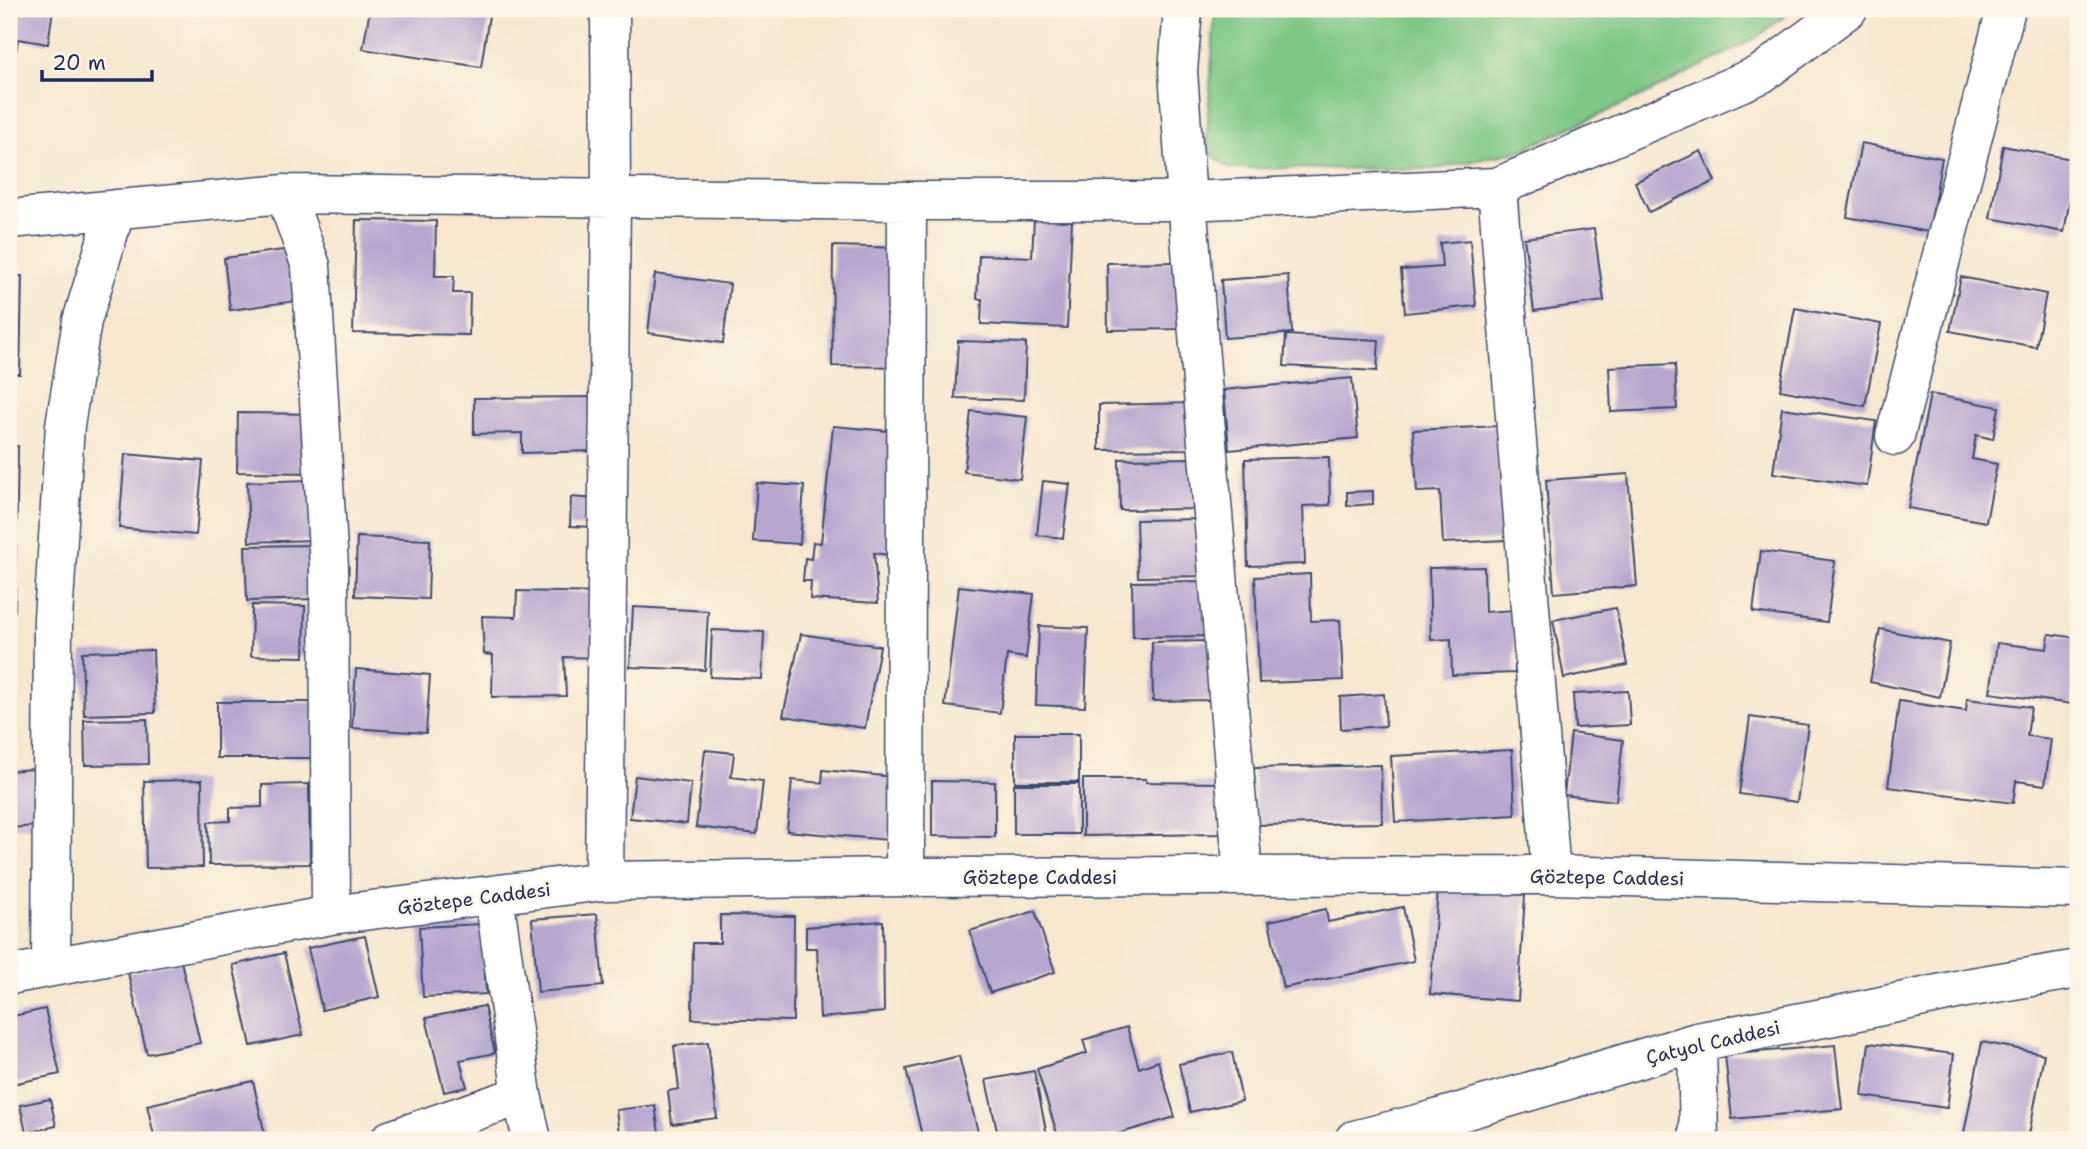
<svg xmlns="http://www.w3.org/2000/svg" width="2087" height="1149" viewBox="0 0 2087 1149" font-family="'Shantell Sans',sans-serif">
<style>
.green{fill:#7ec784;stroke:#4c7b71;stroke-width:2}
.building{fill:#b6a7cf}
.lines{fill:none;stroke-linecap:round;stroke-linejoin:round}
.minor-casing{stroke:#3c4b6f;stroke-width:41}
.minor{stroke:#fff;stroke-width:38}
.labels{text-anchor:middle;stroke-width:5;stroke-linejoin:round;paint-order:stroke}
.street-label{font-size:19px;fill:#1b2f5e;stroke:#fcf5e5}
</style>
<rect width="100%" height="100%" fill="#fcf5e5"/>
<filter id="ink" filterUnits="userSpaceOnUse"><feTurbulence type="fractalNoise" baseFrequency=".0143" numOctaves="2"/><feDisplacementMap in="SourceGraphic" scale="14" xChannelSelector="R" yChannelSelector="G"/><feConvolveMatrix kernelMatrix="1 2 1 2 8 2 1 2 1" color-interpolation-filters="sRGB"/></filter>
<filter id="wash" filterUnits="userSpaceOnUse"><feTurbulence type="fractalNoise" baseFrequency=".00686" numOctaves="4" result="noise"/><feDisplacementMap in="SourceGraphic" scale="28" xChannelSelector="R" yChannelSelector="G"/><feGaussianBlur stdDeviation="1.57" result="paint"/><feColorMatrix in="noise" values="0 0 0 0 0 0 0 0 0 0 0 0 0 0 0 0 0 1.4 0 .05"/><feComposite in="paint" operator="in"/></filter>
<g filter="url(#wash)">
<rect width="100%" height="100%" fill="#f7e7cf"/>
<path class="green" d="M1215,9H1794L1756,38L1651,92L1516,152L1435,169L1229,168L1206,150Z"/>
<g id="blocks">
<path class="building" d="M9,9H53L48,44L18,39L16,52L9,51Z
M370,9H490L481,67L363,49Z
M1861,143L1942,158L1929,232L1847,217Z
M2003,146L2077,160L2064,232L1990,218Z
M1701,151L1715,181L1649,212L1635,182Z
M1034,219L1072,221L1067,328L981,324L982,299H977L979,255L1032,257Z
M356,220L436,221L435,276H454L453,293H470L469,335L353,333Z
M1594,229L1604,301L1534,311L1524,238Z
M1470,240L1476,306L1405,313L1401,270L1442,267L1440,243Z
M833,246L904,248L903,367L832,366Z
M291,249L297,301L230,310L224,258Z
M1179,262V329L1108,330L1107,263Z
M655,274L730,284L723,343L648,333Z
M1288,275L1292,333L1225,338L1221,280Z
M9,276H22L20,374H9Z
M1961,277L2046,294L2036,347L1950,331Z
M1795,308L1881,324L1865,406L1780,390Z
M1286,335L1379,340L1377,371L1284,366Z
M958,341L1026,343L1024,400L955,398Z
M1675,364L1677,409L1611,412L1609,367Z
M1352,378L1358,438L1229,450L1224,390Z
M1930,394L1999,407L1993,439L1976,435L1972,459L1997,464L1986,522L1908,508Z
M594,397L595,451L522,453V433L474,434V398Z
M1197,403L1198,449L1099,450V405Z
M1782,408L1876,421L1867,486L1773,473Z
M971,411L1027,417L1020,479L964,472Z
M238,413L315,414L314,473L237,472Z
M833,426L900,432L889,555L874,553L878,603L810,599L811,581H803L805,558L811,559L813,542L821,543Z
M1501,426L1507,540L1443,543L1440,491L1417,492L1413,430Z
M9,446H18L15,611H9Z
M125,454L203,461L196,535L119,528Z
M1329,457L1330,505L1303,506L1305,564L1248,566L1245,459Z
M1196,458L1197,509L1120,510L1119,459Z
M1628,474L1637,586L1554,593L1546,480Z
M310,480L312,540L249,542L247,482Z
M1043,481L1070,484L1063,538L1037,535Z
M757,483L804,486L800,544L753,541Z
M1373,491V504L1347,506V492Z
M571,497L596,499L595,527L570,526Z
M1206,519L1207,576L1138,577L1136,520Z
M357,537L430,540L428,599L355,596Z
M313,545L314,599L247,601L245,546Z
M1761,551L1835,561L1827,622L1753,612Z
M1484,567L1485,612L1514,610L1515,673L1452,675L1451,639L1431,640L1429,568Z
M1310,574L1311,621L1340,620L1343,680L1259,683L1255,577Z
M1206,581L1207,636L1133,637L1132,582Z
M959,586L1034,594L1026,658L1007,655L1000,713L945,706Z
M517,591L603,593L601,658L564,657L566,696L492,697L493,655L484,654L482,616L516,617Z
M252,605L305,606L304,657L251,656Z
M633,607L708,611L705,670L630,667Z
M1616,608L1627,665L1564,678L1553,620Z
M1039,626L1088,628L1085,707L1036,705Z
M1880,629L1950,643L1940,697L1870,682Z
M712,630L764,632L762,679L710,677Z
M801,634L880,646L865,728L783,716Z
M2049,634L2078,638V661L2072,704L1990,693L1997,643L2047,649Z
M1210,641L1211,700L1153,701L1152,642Z
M153,650L155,713L84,715L82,652Z
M356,669L430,675L426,733L352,728Z
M1628,691L1630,725L1575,728L1573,694Z
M1384,694L1386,726L1341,729L1340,697Z
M1967,699L2031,707L2027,736L2051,739L2045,785L2016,781L2013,803L1888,787L1899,701L1966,711Z
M217,702H314V758H217Z
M1750,717L1808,725L1797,802L1739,794Z
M147,719L148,764L85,765L84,720Z
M1571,733L1623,740L1616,801L1564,795Z
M1015,734H1079V782H1015Z
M705,750L734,753L731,777L763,781L757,834L696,827Z
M1512,750L1515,815L1395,822L1391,756Z
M1381,765L1382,823L1256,825L1254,768Z
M33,769L37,826L9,828V771Z
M823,770L894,777L888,840L787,831L792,780L822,783Z
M635,776L691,783L687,824L630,818Z
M1083,779H1146V782L1222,783L1221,834L1083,836Z
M202,780L203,867L146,868L144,781Z
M932,781L995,782V837L932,836Z
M309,784L310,864L209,865L208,822L230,821V808L262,807V785Z
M1014,784H1079V834H1014Z
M1438,889L1525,895L1518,1001L1430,994Z
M1403,907L1414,961L1283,988L1269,921L1326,909L1328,922Z
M1035,911L1055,972L990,993L970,931Z
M597,914L603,986L538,992L532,919Z
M720,915L794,916L793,1021L692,1019L693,943H720Z
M883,921L884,1012L820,1018L817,948H806V927Z
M482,924L486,994L423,997L419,927Z
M365,936L379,997L322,1010L308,948Z
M284,953L303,1035L251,1046L233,965Z
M181,961L200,1043L147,1054L128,973Z
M484,1006L495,1053L460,1060L467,1087L444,1092L426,1018Z
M45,1009L60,1074L12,1084L9,1071V1017Z
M1127,1027L1139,1068L1158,1061L1175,1117L1097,1140H1059L1037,1069L1087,1053L1083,1040Z
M708,1042L717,1118L672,1124L668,1091L679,1089L674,1046Z
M1982,1042L2044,1054L2028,1140H2003L1964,1133Z
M1869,1043L1954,1054L1947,1108L1862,1096Z
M1835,1045L1842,1109L1732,1119L1725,1055Z
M1232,1052L1242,1101L1190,1112L1179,1064Z
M959,1056L980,1140H923L906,1069Z
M1034,1071L1048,1140H999L986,1080Z
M253,1081L266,1140H155L147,1105Z
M50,1099L56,1126L26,1133L20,1105Z
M655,1105L660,1140H620L616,1110Z"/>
</g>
</g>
<g filter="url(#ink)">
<use href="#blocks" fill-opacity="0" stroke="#3c4b6f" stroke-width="2"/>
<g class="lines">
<g class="minor-casing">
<path id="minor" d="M1183,9L1178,71L1187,201L1243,875
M1497,187L1551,875
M285,194L311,266L329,567L331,915
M9,219L285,194L907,201H1187L1497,187L1761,74L1848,9
M1895,436L2006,9
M905,877L907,201
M604,881L611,198L610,9
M494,896L522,1095
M51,966L53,619L65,425L82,321L116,209
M9,975L331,915L604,881L905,877L1551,875L2078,889
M1697,1042L1699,1140
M390,1140L522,1095L532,1140
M1354,1140L1433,1120L1697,1042L1844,1014L1966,988L2078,969"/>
</g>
<use href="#minor" class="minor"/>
</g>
</g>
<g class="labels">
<g class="street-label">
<text x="1040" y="884">Göztepe Caddesi</text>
<text transform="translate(1607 877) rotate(1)" y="7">Göztepe Caddesi</text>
<text transform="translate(474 898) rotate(-7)" y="7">Göztepe Caddesi</text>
<text transform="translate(1713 1042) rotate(-13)" y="7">Çatyol Caddesi</text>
</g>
</g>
<rect width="2087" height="1149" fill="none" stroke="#fcf5e5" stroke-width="35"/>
<path d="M42 70v10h110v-10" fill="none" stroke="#1b2f5e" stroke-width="3.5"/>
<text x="52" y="70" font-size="21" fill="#1b2f5e" stroke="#fcf5e5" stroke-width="5" paint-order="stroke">20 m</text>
</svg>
